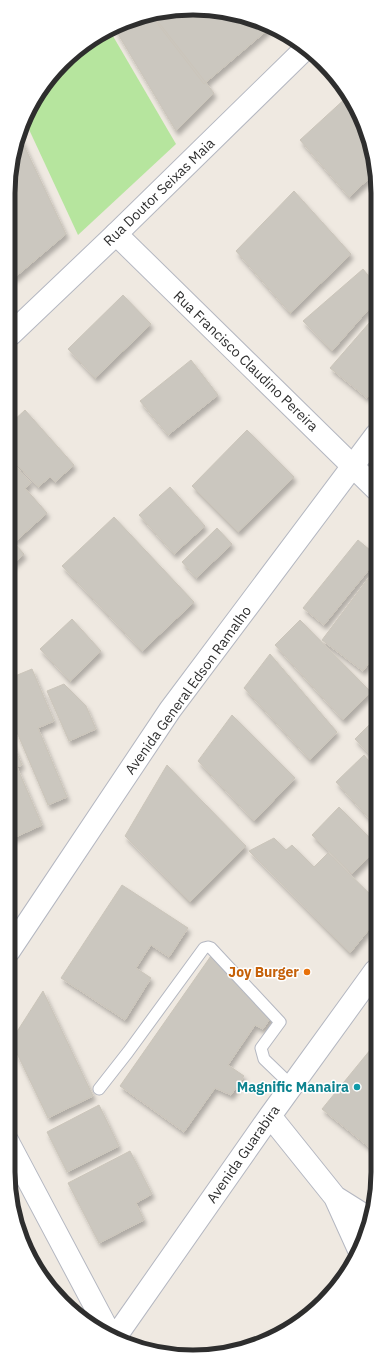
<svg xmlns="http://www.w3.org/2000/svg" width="386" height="1365" viewBox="0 0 386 1365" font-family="'IBM Plex Sans',sans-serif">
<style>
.green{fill:#b6e59e}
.building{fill:#cbc7bf;stroke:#cbc5ba;filter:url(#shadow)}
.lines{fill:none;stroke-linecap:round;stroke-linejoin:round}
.lane-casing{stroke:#b4b7c1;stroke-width:13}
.street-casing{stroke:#b4b7c1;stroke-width:24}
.secondary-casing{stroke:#b4b7c1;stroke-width:24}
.lane{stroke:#fff;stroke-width:11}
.street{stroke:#fff;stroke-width:22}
.secondary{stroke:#fff;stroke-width:22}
.food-dot{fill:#e8710a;stroke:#fff;stroke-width:1.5}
.culture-dot{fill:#0f9aa8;stroke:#fff;stroke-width:1.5}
.labels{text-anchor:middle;stroke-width:3;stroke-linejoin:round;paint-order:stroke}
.street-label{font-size:14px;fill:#2e2e2e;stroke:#fff}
.food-label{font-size:14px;font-weight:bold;fill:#c56008;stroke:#fff;text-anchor:end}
.culture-label{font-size:14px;font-weight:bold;fill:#0d838f;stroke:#fff;text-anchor:end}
.rim{fill:none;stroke:#2e2e2e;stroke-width:5}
</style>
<defs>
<filter id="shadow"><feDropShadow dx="2.5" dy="4.5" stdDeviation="2" flood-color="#0004"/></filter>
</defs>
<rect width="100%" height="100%" fill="#efe9e1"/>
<path class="green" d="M110,31L176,144L78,235L26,123L39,90L90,39Z"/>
<path class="building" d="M157,12H229L271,27L204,84L150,14Z
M152,14L214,93L176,131L115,29Z
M348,96L364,122L376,169V172L349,197L300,140Z
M20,137L66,234L13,279L11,276L12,157Z
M294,191L351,254L290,313L236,251Z
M363,269L376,285V301L332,351L303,321Z
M123,295L151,324L95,378L68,349Z
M376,315V386L367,398L330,368Z
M191,360L218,395L168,435L140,401Z
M25,410L74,465L55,482L50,477L38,487L10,457L11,423Z
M247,430L294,477L238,532L192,486Z
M10,460L31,483L25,488L47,513L16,541L10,535Z
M170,487L205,526L174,554L139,515Z
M114,517L194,602L142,651L62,566Z
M217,528L232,544L196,578L182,562Z
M10,538L24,554L10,567Z
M358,540L376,555V561L324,625L303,608Z
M370,576L376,581V645L368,656L372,659L363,671L322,640Z
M72,619L101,651L70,681L40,649Z
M300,620L371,692L343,720L275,645Z
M270,654L337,732L310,760L244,688Z
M32,669L54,721L38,728L67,797L48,805L10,716V678Z
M64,684L86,706L96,729L69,741L47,691Z
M232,715L295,778L254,821L198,761Z
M375,719V760L355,739Z
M10,737L22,765L17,767L42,825L9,840Z
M364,755L375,768V825L336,782Z
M167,765L246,846L190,902L125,836Z
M339,807L375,843V851L352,874L312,835Z
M274,838L286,850L292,845L314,867L328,853L375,899V922L350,953L249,851Z
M122,885L188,928L169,957L151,945L136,968L151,978L125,1020L61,978Z
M213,953L243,985L241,991L273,1014L263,1029L255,1025L228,1065L244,1076L231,1095L215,1088L184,1132L120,1086Z
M43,991L93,1096L48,1118L11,1041Z
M375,1044V1152L322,1109Z
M99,1105L119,1146L67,1172L47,1132Z
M130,1151L152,1194L136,1203L144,1220L99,1243L68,1183Z"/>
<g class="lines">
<g class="lane-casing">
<path id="lane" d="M99,1089L128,1052L204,948L208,947L211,948L280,1022L261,1048L264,1059L292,1086"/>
</g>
<g class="street-casing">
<path id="street" d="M116,234L376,489"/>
</g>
<g class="secondary-casing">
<path id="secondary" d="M11,334L116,234L305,49
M9,951L170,710L376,435
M270,1116L335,1197L359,1250
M8,1142L112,1338
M335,1197L370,1219
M114,1339L270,1116L375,971"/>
</g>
<use href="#lane" class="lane"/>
<use href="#street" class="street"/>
<use href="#secondary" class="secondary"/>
</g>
<circle class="food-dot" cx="307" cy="972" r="4"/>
<circle class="culture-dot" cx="357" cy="1087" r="4"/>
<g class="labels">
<g class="street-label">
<text transform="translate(159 192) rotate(-44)" y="5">Rua Doutor Seixas Maia</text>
<text transform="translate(246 361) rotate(44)" y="5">Rua Francisco Claudino Pereira</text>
<text transform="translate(188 690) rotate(-54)" y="5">Avenida General Edson Ramalho</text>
<text transform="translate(243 1154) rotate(-55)" y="5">Avenida Guarabira</text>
</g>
<g class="food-label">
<text x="299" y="977">Joy Burger</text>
</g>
<g class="culture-label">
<text x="349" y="1092">Magnific Manaira</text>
</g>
</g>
<path d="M0 0H386V1365H0ZM193 15H193A178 178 0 0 1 371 193V1172A178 178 0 0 1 193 1350H193A178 178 0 0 1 15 1172V193A178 178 0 0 1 193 15Z" fill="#fff" fill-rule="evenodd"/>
<path class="rim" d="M193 15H193A178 178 0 0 1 371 193V1172A178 178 0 0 1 193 1350H193A178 178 0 0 1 15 1172V193A178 178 0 0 1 193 15Z"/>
</svg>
